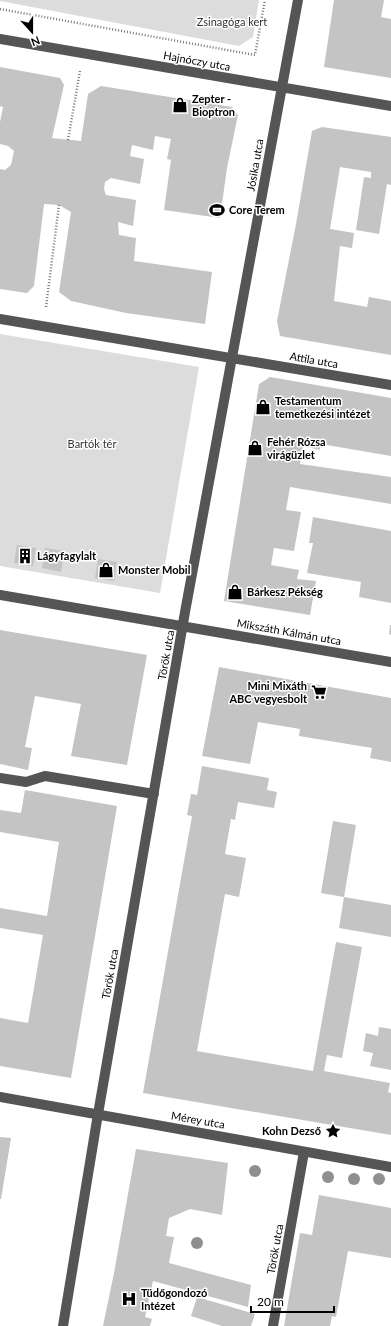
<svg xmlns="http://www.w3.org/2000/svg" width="391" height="1326" viewBox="0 0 391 1326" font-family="Lato,sans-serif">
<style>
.green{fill:#dcdcdc}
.building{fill:#c4c4c4}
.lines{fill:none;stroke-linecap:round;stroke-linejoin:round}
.path{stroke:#777;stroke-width:2.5;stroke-dasharray:1 2;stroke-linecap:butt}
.minor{stroke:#555;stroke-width:10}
.tree{fill:#8f8f8f}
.labels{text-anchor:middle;stroke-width:3;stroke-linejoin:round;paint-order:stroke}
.park-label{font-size:11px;fill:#333;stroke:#fff}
.street-label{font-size:11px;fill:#000;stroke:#fff}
.poi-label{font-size:11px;font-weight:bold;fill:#000;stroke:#fff;text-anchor:start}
</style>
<rect width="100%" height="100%" fill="#fff"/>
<path class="green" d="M0,0H259L253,37L239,46L0,1Z
M0,334L199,367L160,593L0,566Z"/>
<path class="building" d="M334,0H384L381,17L391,19V78L324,67Z
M0,67L60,78L64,85L52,138L81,141L88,94L101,86L232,107L238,115L227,168L220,218L164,210L171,160L167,159L171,139L155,136L153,150L132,145L130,156L144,159L140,184L111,178L105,182L104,189L106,195L136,200L133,226L118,222L119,235L136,238L134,261L212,272L205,324L126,313L71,301L59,292L71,212L59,205L44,204L34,286L27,293L0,289V169L5,170L11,165L14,151L8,146L0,144V122L3,107L0,106Z
M322,127L391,137V185L387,184L379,234L356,230L364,177L371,178V172L340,167L330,229L354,233L352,248L340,246L334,301L367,307L369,297L391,301V355L280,336L277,321L296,224L312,131Z
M270,377L391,398V456L321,444L320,450L303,446L300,464L391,477V504L290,487L286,510L301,512L294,551L274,548L271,565L299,570L297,579L316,581L310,615L224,601L259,384Z
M313,517L391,531V603L359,597L361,582L307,573L313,543H309Z
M17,545L36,548L33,566L14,563Z
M45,548L65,551L61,572L42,568Z
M98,559L117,562L114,581L95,578Z
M390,625H391V635L389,634Z
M0,630L147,655L127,765L71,756L81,704L35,696L25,747L32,748L28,770L0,764Z
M219,667L391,698V762L370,758L372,748L299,736L300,729L258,722L250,764L202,756Z
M202,766L269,778L267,790L277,792L274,808L238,802L235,820L231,819L225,854L246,858L239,897L225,894L197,1051L313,1071L336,942L362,947L342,1058L327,1055L324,1071L390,1083L388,1092L391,1093V1135L143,1093L192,816L187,815L191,794L197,795Z
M25,790L117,806L71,1078L0,1066V1018L28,1023L43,935L0,928V908L47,916L59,842L0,832V810L21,813Z
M333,821L356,825L344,897L321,893Z
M344,897L391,905V937L339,928Z
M379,1027L391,1029V1070L370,1066L373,1053L363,1051L366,1033L378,1036Z
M0,1137L11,1138L1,1199H0Z
M136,1149L228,1163L222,1215L190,1209L169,1218L166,1236L174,1237L169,1263L251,1285L248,1307L153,1281L145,1317L152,1319L150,1326H103L114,1273Z
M319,1195L391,1208V1258L348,1251L336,1317L332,1316L330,1326H284L300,1233L312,1235Z
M197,1297L255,1314L251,1326H222L191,1316Z"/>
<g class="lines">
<path class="path" d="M0,9L255,55L265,0
M68,140L80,71
M46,307L59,205"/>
<path class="minor" d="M0,39L391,106
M0,319L391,385
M0,595L391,662
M0,778L26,782L45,776L154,794
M0,1097L391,1167
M63,1326L98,1114L185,612L298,0
M273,1326L304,1152"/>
</g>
<g class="tree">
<circle cx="255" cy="1171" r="6"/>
<circle cx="328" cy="1177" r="6"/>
<circle cx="354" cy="1179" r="6"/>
<circle cx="379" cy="1179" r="6"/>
<circle cx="197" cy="1243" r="6"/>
</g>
<defs>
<g id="shop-bare" transform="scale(1.2)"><path d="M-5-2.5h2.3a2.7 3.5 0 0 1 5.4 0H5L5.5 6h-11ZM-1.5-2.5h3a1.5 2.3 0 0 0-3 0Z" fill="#000" stroke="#fff" stroke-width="2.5" paint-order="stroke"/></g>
<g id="stadium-bare" transform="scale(1.2)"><path d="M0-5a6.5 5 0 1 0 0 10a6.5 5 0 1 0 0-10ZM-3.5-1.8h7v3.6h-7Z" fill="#000" stroke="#fff" stroke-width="2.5" paint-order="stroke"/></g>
<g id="building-bare" transform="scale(1.2)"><path d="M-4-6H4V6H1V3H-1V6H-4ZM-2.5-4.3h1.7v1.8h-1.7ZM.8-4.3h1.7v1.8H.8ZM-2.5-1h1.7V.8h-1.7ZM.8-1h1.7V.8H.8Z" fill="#000" stroke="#fff" stroke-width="2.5" paint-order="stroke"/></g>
<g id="supermarket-bare" transform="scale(1.2)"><path d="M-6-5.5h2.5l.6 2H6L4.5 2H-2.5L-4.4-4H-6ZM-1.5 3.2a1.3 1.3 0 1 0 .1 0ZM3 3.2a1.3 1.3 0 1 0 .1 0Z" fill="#000" stroke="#fff" stroke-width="2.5" paint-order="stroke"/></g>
<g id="sight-bare" transform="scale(1.2)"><path d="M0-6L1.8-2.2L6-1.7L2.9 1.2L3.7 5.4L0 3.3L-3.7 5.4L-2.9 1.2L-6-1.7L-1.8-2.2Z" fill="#000" stroke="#fff" stroke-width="2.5" paint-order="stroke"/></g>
<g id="hospital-bare" transform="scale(1.2)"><path d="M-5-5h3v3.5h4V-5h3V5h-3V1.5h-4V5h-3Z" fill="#000" stroke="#fff" stroke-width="2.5" paint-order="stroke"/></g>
</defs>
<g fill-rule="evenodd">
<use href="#shop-bare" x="180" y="105"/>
<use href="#stadium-bare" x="217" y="210"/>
<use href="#shop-bare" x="263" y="407"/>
<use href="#shop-bare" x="255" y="448"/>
<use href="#building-bare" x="25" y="556"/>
<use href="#shop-bare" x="106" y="570"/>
<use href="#shop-bare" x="235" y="592"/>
<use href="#supermarket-bare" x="319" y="692"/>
<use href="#sight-bare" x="333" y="1131"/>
<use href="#hospital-bare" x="129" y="1299"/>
</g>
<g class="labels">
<g class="park-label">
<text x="232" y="26">Zsinagóga kert</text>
<text x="92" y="448">Bartók tér</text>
</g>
<g class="street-label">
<text transform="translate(197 61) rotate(10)" y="4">Hajnóczy utca</text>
<text transform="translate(255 165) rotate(-80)" y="4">Jósika utca</text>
<text transform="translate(314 360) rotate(10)" y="4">Attila utca</text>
<text transform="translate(289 632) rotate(10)" y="4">Mikszáth Kálmán utca</text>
<text transform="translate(166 655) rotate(-80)" y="4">Török utca</text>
<text transform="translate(110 974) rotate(-80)" y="4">Török utca</text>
<text transform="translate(198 1120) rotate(10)" y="4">Mérey utca</text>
<text transform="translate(275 1249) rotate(-80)" y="4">Török utca</text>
</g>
<g class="poi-label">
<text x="192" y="103">Zepter -<tspan x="192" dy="13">Bioptron</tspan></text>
<text x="229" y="214">Core Terem</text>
<text x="275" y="405">Testamentum<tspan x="275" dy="13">temetkezési intézet</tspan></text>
<text x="267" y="446">Fehér Rózsa<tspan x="267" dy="13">virágüzlet</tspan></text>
<text x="37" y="560">Lágyfagylalt</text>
<text x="118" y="574">Monster Mobil</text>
<text x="247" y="596">Bárkesz Pékség</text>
<text x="307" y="690" text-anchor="end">Mini Mixáth<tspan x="307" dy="13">ABC vegyesbolt</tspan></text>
<text x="321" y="1135" text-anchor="end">Kohn Dezső</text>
<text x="141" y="1297">Tüdőgondozó<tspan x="141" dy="13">Intézet</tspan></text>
</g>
</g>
<g transform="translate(32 32) rotate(159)" stroke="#ffffff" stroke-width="3" paint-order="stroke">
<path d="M0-3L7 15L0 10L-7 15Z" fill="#000000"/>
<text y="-6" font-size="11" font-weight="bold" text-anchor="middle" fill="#000000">N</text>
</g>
<path d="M251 1306v6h83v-6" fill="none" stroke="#000000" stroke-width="2"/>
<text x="257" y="1306" font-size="12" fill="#000000" stroke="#ffffff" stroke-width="3" paint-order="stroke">20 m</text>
</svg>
